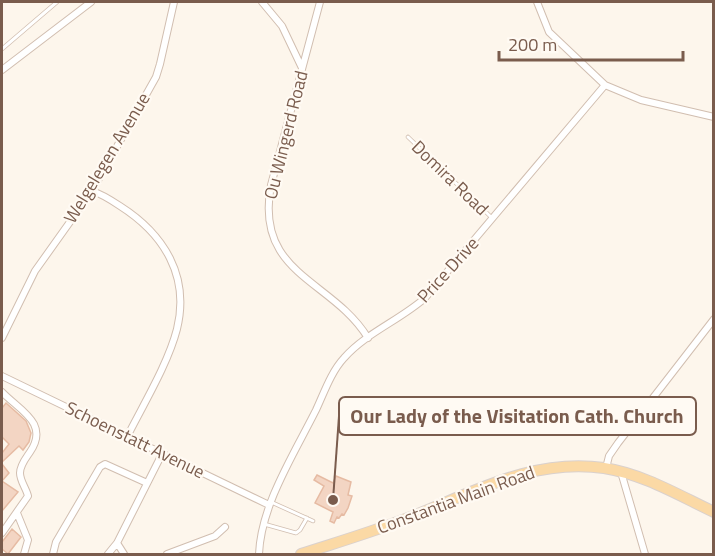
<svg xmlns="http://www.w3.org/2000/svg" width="715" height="556" viewBox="0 0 715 556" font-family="'Titillium Web',sans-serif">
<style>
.building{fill:#f3d5c3;stroke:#e6bba3;stroke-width:1.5}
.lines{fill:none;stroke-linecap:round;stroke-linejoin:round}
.lane-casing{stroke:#d1beb0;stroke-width:4.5}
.street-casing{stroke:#d1beb0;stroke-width:8}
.primary-casing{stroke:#dad1cd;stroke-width:12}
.lane{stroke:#fff;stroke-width:3}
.street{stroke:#fff;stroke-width:6}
.primary{stroke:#fbd9a5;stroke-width:10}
.labels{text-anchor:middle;stroke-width:4.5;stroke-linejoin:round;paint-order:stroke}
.street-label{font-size:18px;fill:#7a5c4d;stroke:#fffaf3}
.leader{fill:none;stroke:#7a5c4d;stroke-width:2}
.callout-dot{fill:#7a5c4d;stroke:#fffaf3;stroke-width:2}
.callout{fill:#fffaf3;stroke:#7a5c4d;stroke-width:2}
.callout-label{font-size:20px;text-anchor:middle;font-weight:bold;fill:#7a5c4d}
</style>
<rect width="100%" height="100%" fill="#fdf6ec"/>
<path class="building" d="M6,403L26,421L31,433L29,442L23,450L19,446L2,462V453L9,444L2,437V408Z
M2,464L9,473L2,481L18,492L2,511Z
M317,475L333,483L336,476L351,482L348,495L352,496L348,508L344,515L342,514L339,518L337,517L334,523L330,521L333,512L315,503L324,486L314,480Z
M12,529L21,537L8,554L2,549V542Z"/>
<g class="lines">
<g class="lane-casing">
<path id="lane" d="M2,49L57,2
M408,137L491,217
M271,502L313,521
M264,524L296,533L300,530L307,518"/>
</g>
<g class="street-casing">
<path id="street" d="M262,2L282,26L302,68
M320,2L271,185C254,275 332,279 368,338
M537,2L549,32L605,85L641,100L714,117
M2,70L91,2
M92,191C102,194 111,200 120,206C164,234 190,276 177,329C168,364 143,405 127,437
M2,338L35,271L92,191L156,77L160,64L174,2
M2,376L269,505
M2,392C19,410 50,423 30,452C26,458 20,465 20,473C20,481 26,488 28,496L2,533
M606,468L609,456L618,443L714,319
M621,472L645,554
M17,513L28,540L24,554
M117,543L124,554
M53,554L56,542L100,467L105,464L147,483
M108,554L117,543L162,454
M167,554L215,536L225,527
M259,554C261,505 294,454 316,410C324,393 331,372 344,358C366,333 400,320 425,298L605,85"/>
</g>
<g class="primary-casing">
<path id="primary" d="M301,554C338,542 376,531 413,516C476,491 534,458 604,468C643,474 678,495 714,512"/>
</g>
<use href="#lane" class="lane"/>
<use href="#street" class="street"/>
<use href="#primary" class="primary"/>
</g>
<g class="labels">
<g class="street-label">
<text transform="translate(286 135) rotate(-76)" y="6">Ou Wingerd Road</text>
<text transform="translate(107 158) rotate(-59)" y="6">Welgelegen Avenue</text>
<text transform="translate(450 178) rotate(44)" y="6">Domira Road</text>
<text transform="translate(448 270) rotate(-48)" y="6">Price Drive</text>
<text transform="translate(135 440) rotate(26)" y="6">Schoenstatt Avenue</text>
<text transform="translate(456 500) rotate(-20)" y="6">Constantia Main Road</text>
</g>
</g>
<path class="leader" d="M333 500L339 416"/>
<circle class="callout-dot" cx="333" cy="500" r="6"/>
<rect class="callout" x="339" y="397" width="357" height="38" rx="6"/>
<g class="callout-label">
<text x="517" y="423">Our Lady of the Visitation Cath. Church</text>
</g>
<rect width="715" height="556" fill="none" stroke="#7a5c4d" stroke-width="6"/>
<path d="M499 51v9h184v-9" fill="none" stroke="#7a5c4d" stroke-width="3"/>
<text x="508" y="51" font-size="18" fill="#7a5c4d" stroke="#fffaf3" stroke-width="4.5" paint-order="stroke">200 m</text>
</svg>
